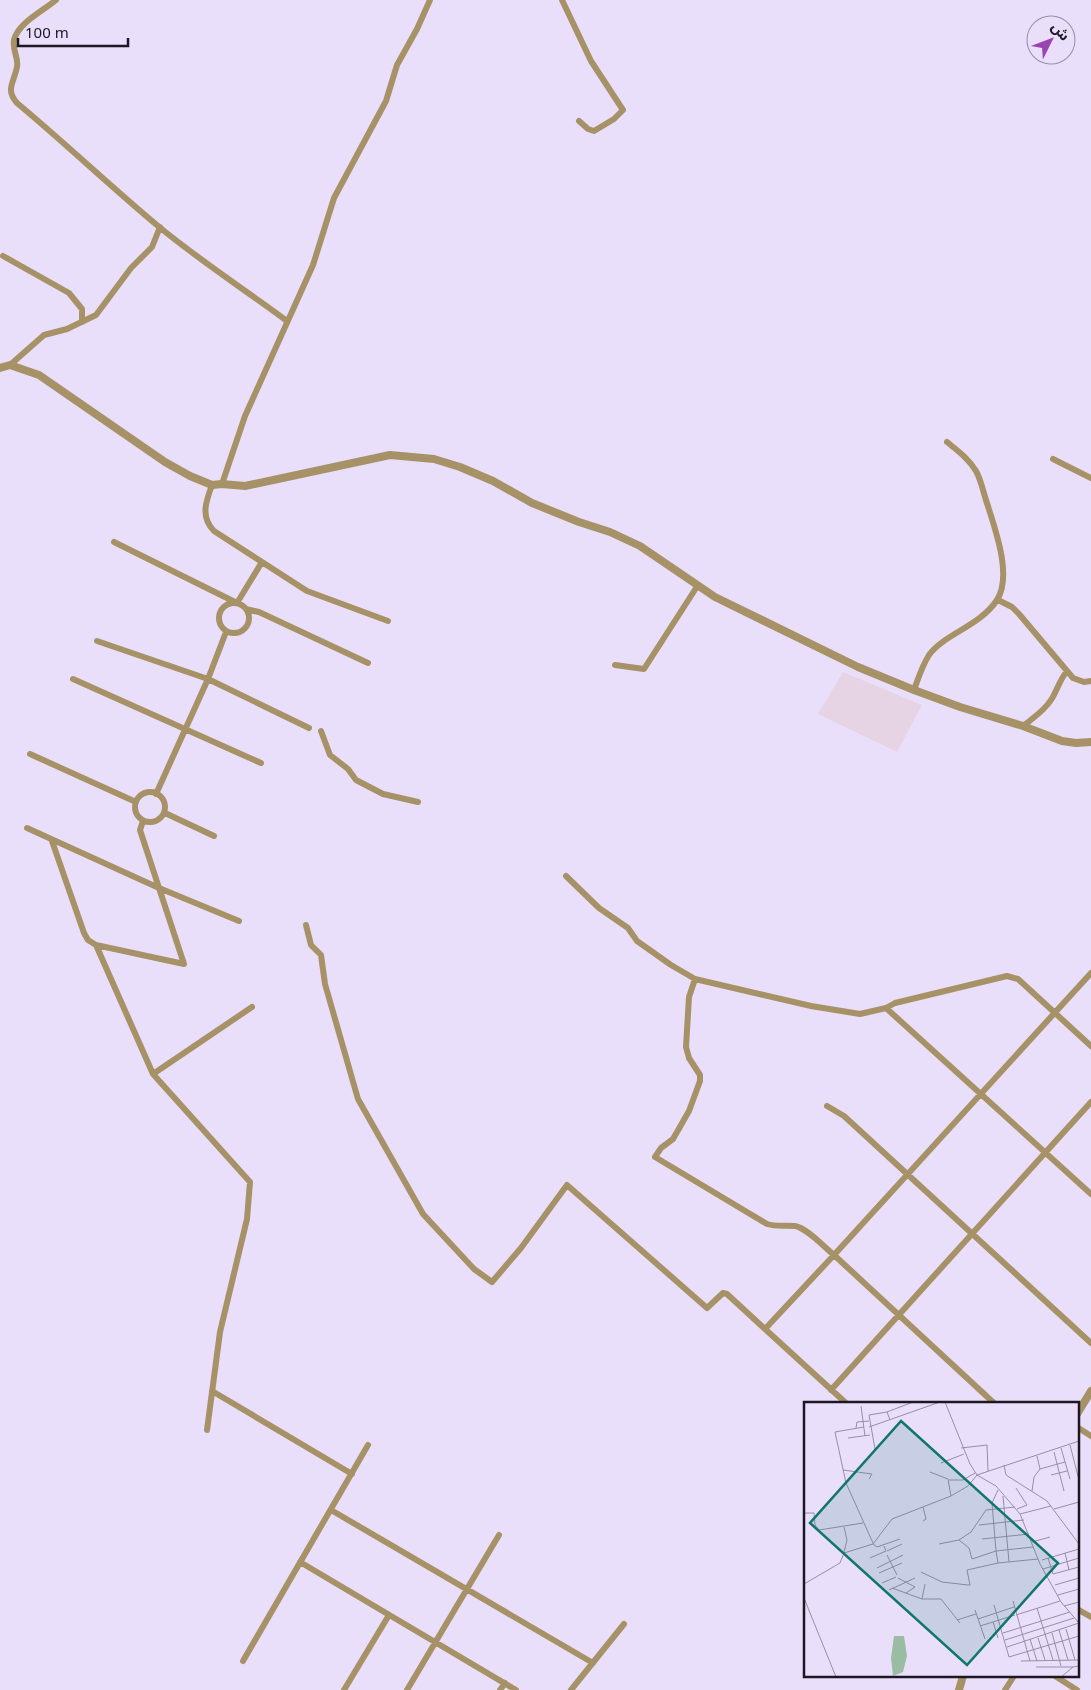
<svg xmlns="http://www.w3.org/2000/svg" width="1091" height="1690" viewBox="0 0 1091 1690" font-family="'Noto Sans','Noto Sans Arabic',sans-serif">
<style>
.education{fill:#e6d4e4}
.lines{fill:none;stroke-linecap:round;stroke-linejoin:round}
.minor{stroke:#a69266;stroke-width:6}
.tertiary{stroke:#a69266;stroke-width:8}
.inset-road{fill:none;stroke:#978fa5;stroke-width:1}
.view{fill:#0f766e;fill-opacity:0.15;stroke:#0f766e;stroke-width:2.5}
.inset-edge{fill:none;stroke:#1c1723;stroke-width:2.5}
</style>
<rect width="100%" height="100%" fill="#e9dffb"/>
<path class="education" d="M843,672L922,705L897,752L818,714Z"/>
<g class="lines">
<path class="minor" d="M56,0C43,11 18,23 14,40C12,50 19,58 17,67C14,83 5,89 17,103C65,143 110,186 158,226C199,260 244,289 287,321
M562,0L591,61L623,110L614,119L594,131L588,129L579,121
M3,256L69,293L82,309V322
M10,365L44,335L67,329L96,315L131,268L152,247L160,227
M1053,459L1091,478
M222,484L245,416L313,265L334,198L386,101L397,65L417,29L430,0
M212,485C206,501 200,517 214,531L307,591L388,621
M114,542L237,603L262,562
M998,600L1012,607L1019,614L1073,678L1084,682L1091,681
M219 618a15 15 0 1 1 30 0a15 15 0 1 1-30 0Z
M246,609L259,612L368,663
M97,641L208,679L309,728
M615,665L644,669L698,585
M73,679L261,763
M914,690C918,679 922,666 929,655C944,634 980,626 997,600C1013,575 994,526 986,500C983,491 981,480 976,471C969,459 958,451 947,442
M1023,726C1033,718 1044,711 1051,700C1057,691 1059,681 1067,671
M321,731L330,755L348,769L356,780L383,794L418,802
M30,754L136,802
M135 807a15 15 0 1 1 30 0a15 15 0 1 1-30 0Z
M156,794L208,679L226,632
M165,813L214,836
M27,828L159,888L239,921
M52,841L84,933L88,940L96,945L153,1074L250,1182L247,1219L220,1332L207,1430
M566,876L599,908L628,928L637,941L671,965L695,979L811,1006L860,1014L886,1008L895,1003L1007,976L1018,979L1091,1046
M306,925L311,945L321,955L325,984L358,1099L423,1214L474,1269L492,1282L521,1248L567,1185L707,1308L723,1293L727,1294L765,1329
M96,945L184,964L140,830L143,821
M695,979L689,997L686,1047L689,1058L700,1075V1081L689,1111L673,1139L661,1148L655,1157L767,1224C777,1227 785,1225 795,1226C807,1228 824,1247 834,1255L765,1329L847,1404
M886,1008L1091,1194
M153,1074L252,1007
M827,1106L844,1116L1091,1343
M831,1390L1091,1102
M212,1391L352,1474
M995,1404L834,1255L1091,973
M1077,1427L1091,1436
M331,1510L593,1663
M300,1562L516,1690
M1077,1609L1091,1617
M243,1661L368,1445
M1055,1676L1077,1690
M344,1690L389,1615
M407,1690L499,1535
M500,1690L505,1683
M571,1690L624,1624
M1005,1690L1014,1676"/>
<path class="tertiary" d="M0,368L10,365L39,375L165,462L190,476L212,485L222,484L245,486L390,455L434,459L460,467L493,481L532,503L579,522L610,532L640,546L715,597L858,667L914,690L960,707L1023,726L1062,741L1076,743L1091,742
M1077,1414L1091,1391
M959,1690L963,1676"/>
</g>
<g transform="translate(804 1402)">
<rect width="275" height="275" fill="#e9dffb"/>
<path d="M90,234H100L103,254L99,270L89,274L87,256Z" fill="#99bca2"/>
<path class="inset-road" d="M141,0L166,62L173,73L192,84L216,112L236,162L257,200L275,221M57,4L61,34M86,18L83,10L109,0M60,25L31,30L42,81L69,141M65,25L136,0M52,26L53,20L65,19M44,36L66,33M266,43L275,78M157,46L183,43L184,69M257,46L266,77M71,47L65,13L83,10M250,50L260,89M233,54L236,67L261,60M137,61L160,52M200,63L202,73L243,99L275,142M39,68L68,72L65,77M126,70L144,77L147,94M247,73L263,69M145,78H159L171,71M212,86L223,103L213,107M194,88L188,101L192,149L229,145M228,89L230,75L236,67M199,94L205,160M119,105L122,117L119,119M250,107L275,100M0,111H10L11,123L15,128L59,121M216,112L247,104M175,123L220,118M40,125L43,138L40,150M178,137L225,132M155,138L165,146L168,157L192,149L194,161L234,157M228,140L246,135M69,142L73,145L96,137M135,142L155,138L167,130L182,108L211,105M83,149L98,142M261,151L265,168M83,153L93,173M66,156L82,149L80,144M244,156L249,172L275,165M238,158L275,147M73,166L99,153M239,167L275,156M117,170L138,180L164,183H166L163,168L194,161M75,171L98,161M94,176L111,185L102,191M78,181L92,175M0,182L36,161L40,151L69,142L88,117L147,94L164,84L173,73L275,39M251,183L275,176M88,186L118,197H137L156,221M85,188L111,176M254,193L275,187M0,196L32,275M118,197L121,182M209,199L226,259M190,203L205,255L275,234M260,204L275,200M233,206L249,258M171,208L181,237M212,213L256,199M174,217L210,205M153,218L172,212M189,220L194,236M176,224L211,213M262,227L271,258M255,228L264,258M199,231L266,210M248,231L257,264M234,236L241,258M226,237L233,259M201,238L270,216M203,245L275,221M217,259L275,258M232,265H269M257,275L269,265L275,264"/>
<path class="view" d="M97,19L254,161L163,263L6,121Z"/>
<rect width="275" height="275" class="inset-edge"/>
</g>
<g transform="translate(1051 40) rotate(48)"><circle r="24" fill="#e9dffb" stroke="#978fa5"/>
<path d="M0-4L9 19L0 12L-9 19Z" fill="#9b44b1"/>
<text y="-8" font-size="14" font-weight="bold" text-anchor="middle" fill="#1c1723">ش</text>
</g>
<path d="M18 38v8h110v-8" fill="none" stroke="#1c1723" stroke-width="2.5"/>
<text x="25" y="38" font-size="15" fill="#1c1723" stroke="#e9dffb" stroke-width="4" paint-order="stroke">100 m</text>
</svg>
